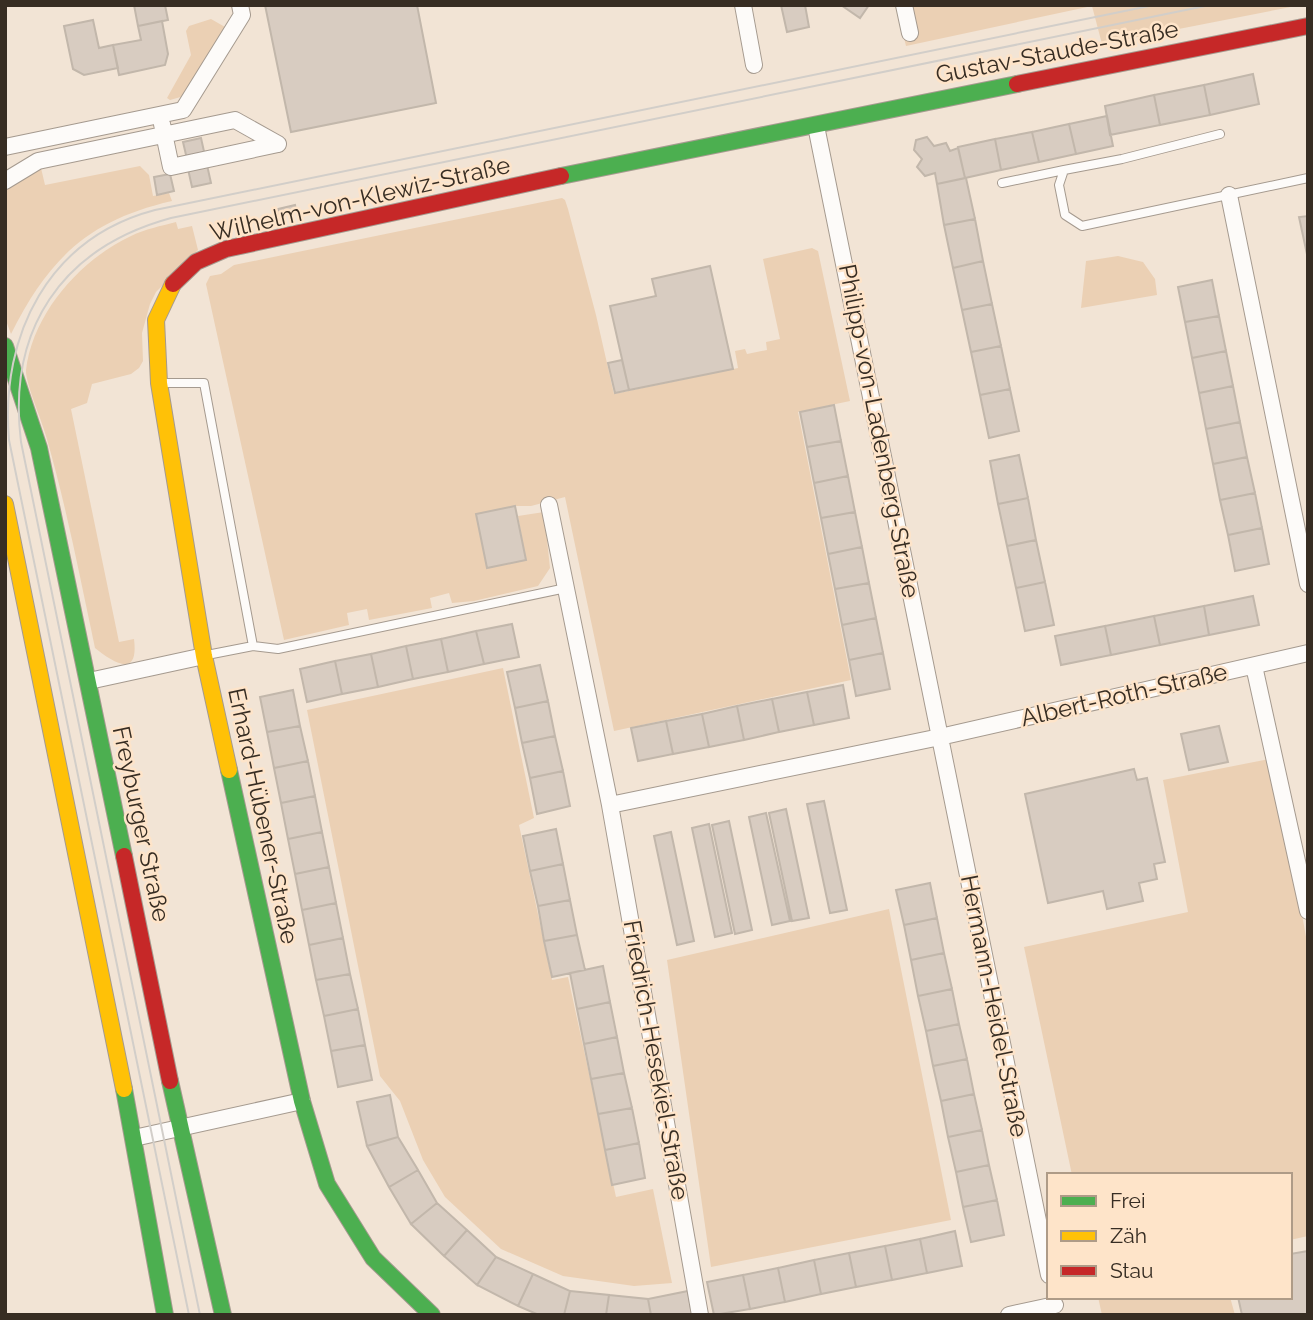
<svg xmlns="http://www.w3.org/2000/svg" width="1313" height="1320" viewBox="0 0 1313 1320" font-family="Raleway,sans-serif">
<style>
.green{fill:#ebd0b4}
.building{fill:#d8ccc1;stroke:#c2b7ab;stroke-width:2}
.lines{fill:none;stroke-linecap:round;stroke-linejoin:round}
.lane-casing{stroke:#a59a8f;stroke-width:10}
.street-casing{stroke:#a59a8f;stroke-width:18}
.fast-casing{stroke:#a59a8f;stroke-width:18}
.slow-casing{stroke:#a59a8f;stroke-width:18}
.jam-casing{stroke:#a59a8f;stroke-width:18}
.lane{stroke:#fdfbf9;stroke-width:8}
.street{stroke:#fdfbf9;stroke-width:16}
.fast{stroke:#4caf50;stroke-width:16}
.slow{stroke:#ffc107;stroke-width:16}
.jam{stroke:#c62828;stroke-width:16}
.tram{stroke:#d2cec9;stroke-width:2}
.labels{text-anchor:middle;stroke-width:5;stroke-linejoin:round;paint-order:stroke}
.street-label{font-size:24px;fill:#372d23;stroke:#fee4c9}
</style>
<rect width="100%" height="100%" fill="#f2e4d5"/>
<path class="green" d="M896,5H1301L1102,44L1092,6L906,46Z
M211,19L225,27L184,96L170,100L167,98L191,55L186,31L189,26Z
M140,166L149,175L153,196L169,193L172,201C89,220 49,258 11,334L5,318V191L41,168L45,185Z
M562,198L565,200L568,209L596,315L614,394L738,368L735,351L745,349L747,354L767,350L766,342L780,339L763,259L812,248L818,251L850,401L798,412L851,680L614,731L565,497L531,506H515L476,514L488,568L526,560L518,516L544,512L550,568L538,586L474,601L452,603L449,593L430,598L432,608L369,620L367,609L347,613L349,625L284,640L206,284L210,276L221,274L234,265Z
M176,222L178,229L192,226L198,250L156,292L150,304L142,333L143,361L139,368L131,374L92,384L87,403L71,409L119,642L134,639C139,679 114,663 95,648C80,577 66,505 46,436C42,421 25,382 26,370C33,313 80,260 131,236C145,229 161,226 176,222Z
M1118,256L1143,262L1155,279L1157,295L1081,308L1086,261Z
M503,668L534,818L519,825L552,980L568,977L616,1197L653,1189L672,1283L634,1286L563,1276L501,1249L445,1197L423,1160L400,1101L380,1076L307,710Z
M1274,758L1308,948V1236L1290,1240V1175H1072L1024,947L1188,912L1163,780Z
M889,909L951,1220L711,1267L667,960Z
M1098,1297H1230L1235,1315H1102Z"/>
<path class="building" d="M134,5H165L168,20L138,26Z
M265,5H417L436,103L291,132Z
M781,5H805L809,27L787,32Z
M841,5H869L860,18Z
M93,20L99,48L113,45L118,68L84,75L73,69L64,26Z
M162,21L168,54L165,65L119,75L113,45L141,40L138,26Z
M1253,74L1259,104L1210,115L1204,85Z
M1204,85L1210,115L1160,125L1154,95Z
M1154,95L1160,125L1110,135L1105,106Z
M1107,116L1113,146L1076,154L1069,124Z
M1069,124L1076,154L1039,162L1032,132Z
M1032,132L1039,162L1001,170L995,139Z
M927,137L934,146L946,143L950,151L958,148L965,178L937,184L935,173L925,176L917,167L922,159L914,150L916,140Z
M201,138L205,156L187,159L183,142Z
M995,139L1001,170L965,178L958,147Z
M207,165L211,183L192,187L188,169Z
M170,174L174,191L157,195L154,177Z
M966,178L975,219L944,225L937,184Z
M295,205L296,210L279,214L278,209Z
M1308,216V259L1299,217Z
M975,219L983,261L953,268L944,225Z
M983,261L992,304L962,310L953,268Z
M710,266L733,369L629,390L610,306L656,296L652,279Z
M1212,280L1219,316L1185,322L1178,287Z
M992,304L1001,346L971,352L962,310Z
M1219,316L1226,351L1192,358L1185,322Z
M1001,346L1010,389L980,395L971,352Z
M1226,351L1233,386L1199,393L1192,358Z
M622,360L629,390L615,393L608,363Z
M1233,386L1240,422L1206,429L1199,393Z
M1010,389L1019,431L989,438L980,395Z
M834,405L841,441L807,447L800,412Z
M1240,422L1247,457L1213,464L1206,429Z
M841,441L848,476L814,483L807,447Z
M1019,455L1028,498L998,504L990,461Z
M1247,457L1255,493L1220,500L1213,464Z
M848,476L855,512L821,518L814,483Z
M1255,493L1262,528L1228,535L1220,500Z
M1028,498L1036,540L1007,546L998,504Z
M515,506L526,560L487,568L476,514Z
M855,512L862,547L828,554L821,518Z
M1262,528L1269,564L1235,571L1228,535Z
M1036,540L1045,582L1016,588L1007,546Z
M862,547L869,583L835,589L828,554Z
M1045,582L1054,625L1025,631L1016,588Z
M869,583L876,618L842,625L835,589Z
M1253,596L1259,625L1209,635L1204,606Z
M1204,606L1209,635L1160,645L1154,616Z
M1154,616L1160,645L1111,655L1105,626Z
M876,618L883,653L849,660L842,625Z
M512,624L519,657L484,664L476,631Z
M1105,626L1111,655L1061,665L1055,636Z
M476,631L484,664L448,672L441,639Z
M441,639L448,672L413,679L406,646Z
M406,646L413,679L378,687L371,654Z
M883,653L890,689L856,696L849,660Z
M371,654L378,687L342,694L335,661Z
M335,661L342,694L307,702L300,669Z
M540,665L548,701L515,708L507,672Z
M843,685L849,718L814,725L807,692Z
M293,690L300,726L267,732L260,697Z
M807,692L814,725L779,732L772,699Z
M772,699L779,732L744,740L737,706Z
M548,701L555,736L522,743L515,708Z
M737,706L744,740L709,747L702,714Z
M702,714L709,747L673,754L666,721Z
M666,721L673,754L638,761L631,728Z
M300,726L308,761L274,768L267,732Z
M1219,726L1228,762L1189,770L1181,734Z
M555,736L563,771L530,778L522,743Z
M308,761L315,796L281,803L274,768Z
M1134,769L1137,780L1147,778L1165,862L1154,864L1157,879L1139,883L1143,901L1107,909L1103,891L1048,903L1025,794Z
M563,771L570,806L537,814L530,778Z
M315,796L322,832L288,839L281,803Z
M824,801L847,910L830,913L807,804Z
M786,809L809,918L792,921L769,813Z
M766,813L790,921L772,925L749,817Z
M729,821L752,930L735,934L712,825Z
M709,824L732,933L715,937L692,828Z
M556,829L563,864L530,871L523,836Z
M322,832L329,867L295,874L288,839Z
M671,832L694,941L677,945L654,836Z
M563,864L570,900L538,906L530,871Z
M329,867L336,903L302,910L295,874Z
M930,883L937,918L904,925L896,890Z
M570,900L577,935L544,941L538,906Z
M336,903L343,938L309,945L302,910Z
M937,918L944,953L911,960L904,925Z
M577,935L585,970L552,977L544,941Z
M343,938L350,974L316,980L309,945Z
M944,953L952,989L918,996L911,960Z
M603,966L610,1002L577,1009L570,973Z
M350,974L358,1009L324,1016L316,980Z
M952,989L959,1024L926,1031L918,996Z
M610,1002L617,1037L584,1044L577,1009Z
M358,1009L365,1045L331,1051L324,1016Z
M959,1024L967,1059L933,1066L926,1031Z
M617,1037L624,1073L591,1079L584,1044Z
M365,1045L372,1080L338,1087L331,1051Z
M967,1059L974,1094L941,1101L933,1066Z
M624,1073L632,1108L598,1114L591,1079Z
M974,1094L982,1130L948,1137L941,1101Z
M390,1095L398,1137L367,1146L357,1102Z
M632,1108L639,1143L605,1150L598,1114Z
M982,1130L989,1165L956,1172L948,1137Z
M398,1137L418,1170L389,1187L367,1146Z
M639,1143L645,1178L612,1185L605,1150Z
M989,1165L997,1200L963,1207L956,1172Z
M418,1170L437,1203L411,1224L389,1187Z
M997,1200L1004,1235L971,1242L963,1207Z
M437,1203L467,1230L444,1256L411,1224Z
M467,1230L496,1257L477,1285L444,1256Z
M955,1231L962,1266L927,1273L920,1239Z
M920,1239L927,1273L892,1280L885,1246Z
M885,1246L892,1280L856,1287L849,1253Z
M1308,1251V1315H1242L1238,1297H1290V1254Z
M849,1253L856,1287L821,1294L814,1260Z
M496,1257L533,1274L518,1306L477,1285Z
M814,1260L821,1294L785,1302L778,1268Z
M778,1268L785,1302L750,1309L743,1275Z
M533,1274L570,1291L564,1315H539L518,1306Z
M743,1275L750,1309L714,1315L707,1282Z
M570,1291L609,1295L606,1315H564Z
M688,1291L692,1315H651L648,1299Z
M609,1295L648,1299L651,1315H606Z"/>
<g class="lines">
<g class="lane-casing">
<path id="lane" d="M1220,134L1122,159L1064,170L1059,185L1065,215L1082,226L1308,178
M1002,183L1064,170
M161,383H204L253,646L207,655
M253,646L278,649L566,588"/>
</g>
<g class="street-casing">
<path id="street" d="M743,5L754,65
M904,5L910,33
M162,124L171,167L278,144
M816,126L1049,1275
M5,147L183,110L242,15L240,5
M5,181L38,161L235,120L278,144
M1229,195L1308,584
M549,505L610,805L700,1315
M1254,666L1308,911
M89,681L204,656
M610,805L940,737L1308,653
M134,1138L302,1101
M1009,1315L1055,1305"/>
</g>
<g class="fast-casing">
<path id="fast" d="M561,176L1017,84
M5,346L39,448L124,856
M229,770L302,1101L327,1184L373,1258L432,1315
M170,1081L223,1315
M124,1089L165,1315"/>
</g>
<g class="slow-casing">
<path id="slow" d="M173,284L156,320L159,383L204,656L229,770
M5,504L124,1089"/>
</g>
<g class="jam-casing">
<path id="jam" d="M1017,84L1308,26
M173,284L196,262L226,249L561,176
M124,856L170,1081"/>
</g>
<use href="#lane" class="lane"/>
<use href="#street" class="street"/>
<use href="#fast" class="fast"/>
<use href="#slow" class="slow"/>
<use href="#jam" class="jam"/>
<path class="tram" d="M189,1315L9,440C0,334 49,238 155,210L1154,5
M200,1315L21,442C7,330 61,248 171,218L1210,5"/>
</g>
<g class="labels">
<g class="street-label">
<text transform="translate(1057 52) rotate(-11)" y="8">Gustav-Staude-Straße</text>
<text transform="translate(360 199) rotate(-13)" y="8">Wilhelm-von-Klewiz-Straße</text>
<text transform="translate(879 431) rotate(79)" y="8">Philipp-von-Ladenberg-Straße</text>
<text transform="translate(1124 695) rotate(-13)" y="8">Albert-Roth-Straße</text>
<text transform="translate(263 816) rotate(78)" y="8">Erhard-Hübener-Straße</text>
<text transform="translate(141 824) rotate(78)" y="8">Freyburger Straße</text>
<text transform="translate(994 1006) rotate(79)" y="8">Hermann-Heidel-Straße</text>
<text transform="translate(656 1060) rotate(80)" y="8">Friedrich-Hesekiel-Straße</text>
</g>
</g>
<rect width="1313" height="1320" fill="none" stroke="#372d23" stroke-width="14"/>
<rect x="1047" y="1173" width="245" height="126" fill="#fee4c9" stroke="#ae9b87" stroke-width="2"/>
<rect x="1061" y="1196" width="35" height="10" fill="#4caf50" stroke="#ae9b87" stroke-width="2"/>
<text x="1110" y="1208" font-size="21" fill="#372d23">Frei</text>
<rect x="1061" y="1231" width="35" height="10" fill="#ffc107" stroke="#ae9b87" stroke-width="2"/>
<text x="1110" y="1243" font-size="21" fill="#372d23">Zäh</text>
<rect x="1061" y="1266" width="35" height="10" fill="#c62828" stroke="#ae9b87" stroke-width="2"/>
<text x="1110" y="1278" font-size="21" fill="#372d23">Stau</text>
</svg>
